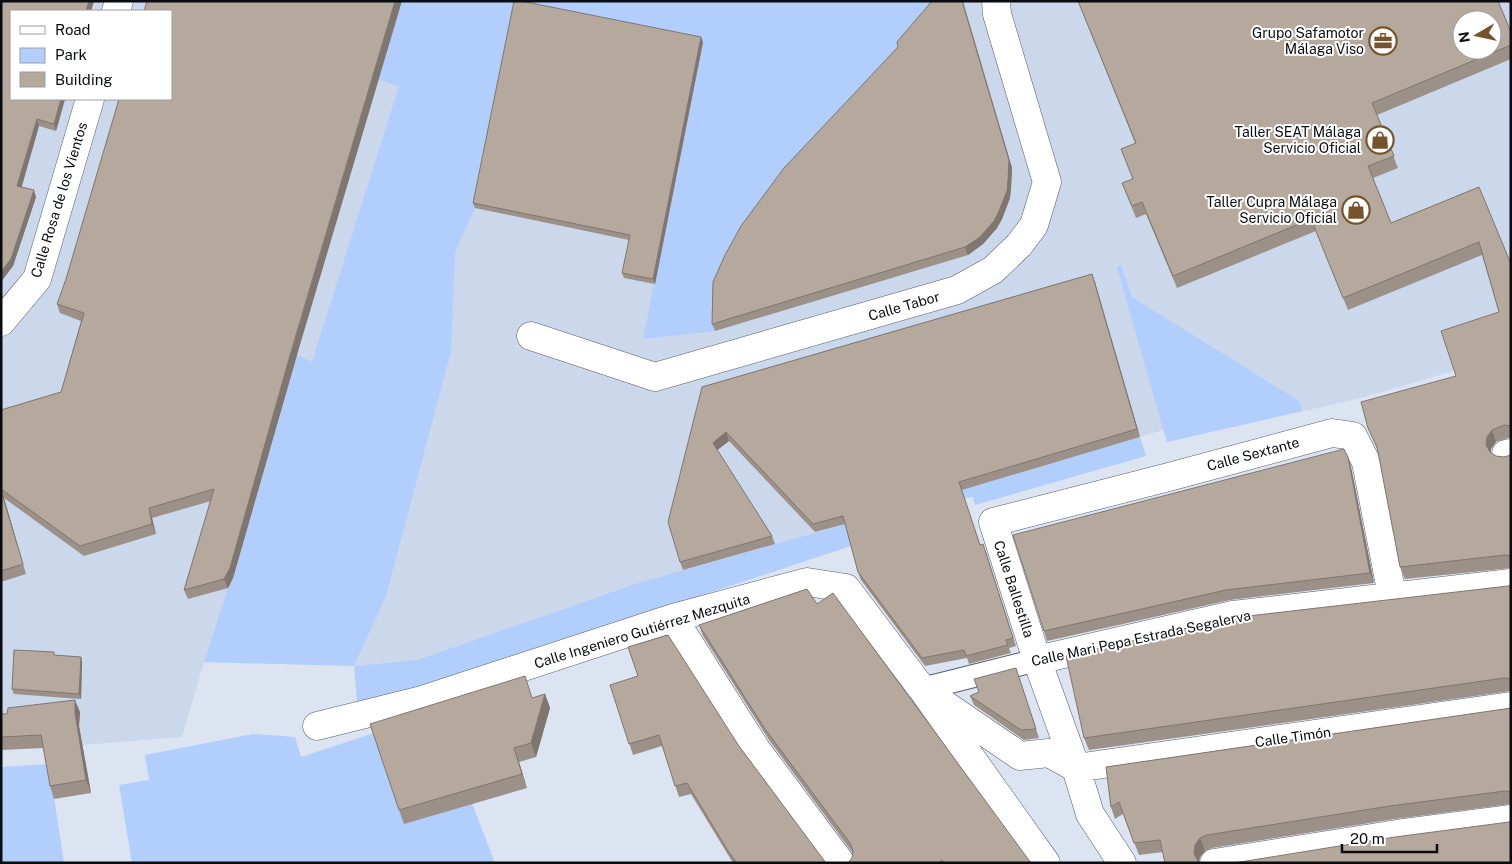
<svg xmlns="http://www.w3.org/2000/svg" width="1512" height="864" viewBox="0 0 1512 864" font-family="'Public Sans',sans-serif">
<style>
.built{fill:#cbd7eb;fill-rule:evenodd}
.green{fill:#b2cefd}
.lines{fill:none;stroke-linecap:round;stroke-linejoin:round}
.pedestrian-casing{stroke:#555c68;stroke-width:24}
.minor-casing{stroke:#555c68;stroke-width:29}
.pedestrian{stroke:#fff;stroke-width:22}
.minor{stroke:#fff;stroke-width:28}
.wall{fill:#9c9188}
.shaded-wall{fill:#7f766f}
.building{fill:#b5a99e;stroke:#7f766f;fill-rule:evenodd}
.labels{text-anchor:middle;stroke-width:4;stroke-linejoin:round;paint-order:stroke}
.poi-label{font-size:14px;fill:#090c10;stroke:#fff;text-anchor:end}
.street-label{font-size:14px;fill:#090c10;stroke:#fff}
</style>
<rect width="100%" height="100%" fill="#dce4f2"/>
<path class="built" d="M1,1H1511V354L1361,398L1167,442L1163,430L885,513L638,583L417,660L354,666L204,662L182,737L58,747L1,750ZM11,11H171V99H11ZM1462,20H1492V50H1462Z"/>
<path class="green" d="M402,1H941L715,289V331L643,339L703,42L475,208L455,252L451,351L386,596L354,666L417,660L638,583L885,513L1140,437L1146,456L975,505L973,497L964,498L851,546L424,687L357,702L354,666L204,662L228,588L233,578L297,355L312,362L399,86L379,80Z
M1121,265L1132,297L1299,401L1302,411L1167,442L1117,267Z
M374,733L472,803L495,863H132L119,785L149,780L145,755L253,734L295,737L301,757Z
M49,764L64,863H1V767Z"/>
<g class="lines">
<g class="pedestrian-casing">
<path id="pedestrian" d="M922,689L1037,660"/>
</g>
<g class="minor-casing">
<path id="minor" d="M116,11L119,1
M1,322L37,279L90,99
M531,336L655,377L957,290L993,270L1019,245L1034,225L1047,182L997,14L996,1
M1506,454L1511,453
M1392,595L1366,462L1353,436L1332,433L1165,478L993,522L1037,660L1076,768L1511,706
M673,618L756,749L841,863
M1037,660L1233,615L1511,583
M938,700L1020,756L1049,753L1076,768L1090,814L1122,863
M317,726L422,700L673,618L807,582L846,588L922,689L1046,863
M1214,863L1397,834L1511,819"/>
</g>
<use href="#pedestrian" class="pedestrian"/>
<use href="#minor" class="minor"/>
</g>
<path class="wall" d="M1,1H94L91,11L11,99H65L56,131L39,126L21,187L36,197L13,266Z
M932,1H963L1012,168L1011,188L1010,198L1002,219L997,228L983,244L968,255L715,331L712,324L898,47Z
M1078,1H1498L1511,32V59L1377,115L1398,168L1373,178L1391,223L1479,187L1511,264V438H1508L1496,442L1491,449V453L1496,456L1504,457L1511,455V568L1405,579L1400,567L1378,451L1368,428L1456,376L1499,312L1482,255L1348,310L1316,231L1177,288L1146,214L1136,218L1122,183L1132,179L1135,143Z
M703,42L655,284L624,278L622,273L629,240L475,208L473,203Z
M1092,274L1140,437L962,490L980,545L986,552L1016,646L1009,648L1011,653L969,664L967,658L925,666L861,580L858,572L845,524L815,532L729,441L717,450L772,536L775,544L683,570L680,562L702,387Z
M57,304L297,355L233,578L228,588L188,599L184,590L211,501L152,518L156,534L84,556L4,498L26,574L1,582V410L61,392L81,321L60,313Z
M1348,457L1351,467L1374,583L1230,600L1047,641L1044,631Z
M1511,585V691L1089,750L1084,738Z
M817,604L1031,863H848L852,858V852L769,740L703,636L699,625Z
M55,656L81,657L82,662L81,699L14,694L12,689Z
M1016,668L1039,738L1024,740L974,705L970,696L979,692Z
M610,685L739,746L826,863H733L691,794L679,797L662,746L633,755Z
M545,694L550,708L536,757L519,762L527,788L404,824L399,810L533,698Z
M1511,708V804L1395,819L1212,848L1205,851L1200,857L1163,852L1139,855L1123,814L1115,819L1111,807L1106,767Z
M80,712L79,726L91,793L54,799L50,786L44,748L1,750V714Z"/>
<path class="shaded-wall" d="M89,1H94L91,11H86Z
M395,1H402L297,355L233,578L228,588L224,579Z
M962,1L1012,168L1011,188L1010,198L1002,219L997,228L983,244L968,255L965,247Z
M701,37L703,42L655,284L653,279Z
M61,99H65L56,131L54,124Z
M37,119L39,126L20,193L17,186Z
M34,190L36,197L13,266L1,282V272Z
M1092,274L1095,282L1140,437L1137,429Z
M1492,430L1496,442L1491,449V458L1486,445L1487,437Z
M726,432L729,441L716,451L713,443Z
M1348,457L1351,467L1374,583L1370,573Z
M1,491L4,498L26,574L23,564Z
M149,508L152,518L156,534L152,524Z
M81,657L82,662L81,699L79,694Z
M545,694L550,708L536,757L531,743Z
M75,700L80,712L79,726L91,793L86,780L75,713Z
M514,748L519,762L527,788L522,774Z
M1200,838L1205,851L1200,857L1199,863L1194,854L1195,845Z"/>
<path class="building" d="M1,1H89L86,11H11V99H61L54,124L37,119L17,186L34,190L11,259L1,272Z
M147,1H395L293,345L230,568L224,579L184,590L214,489L149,508L152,524L80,546L1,489V410L61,392L84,313L57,304L66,279L119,99H171V11H144Z
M514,1H521L701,37L653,279L622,273L630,235L473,203Z
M932,1H962L1009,160L1008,180L1007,191L999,211L994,221L980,237L965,247L712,324L713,282L725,255L741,226L784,168L898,47L897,42Z
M1078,1H1498L1511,32V45L1372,103L1394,156L1368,166L1391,223L1479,187L1511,264V426L1504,425L1492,430L1487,437L1486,445L1490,452L1496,456L1504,457L1511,455V556L1505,555L1400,567L1377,447L1368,428L1361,402L1456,376L1441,331L1499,312L1479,242L1343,298L1311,219L1173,276L1142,202L1132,206L1122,183L1133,179L1121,149L1136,143ZM1462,20H1492V50H1462Z
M1092,274L1137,429L959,482L980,545L983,544L1013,638L1006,640L1008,645L966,656L964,650L922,658L858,572L843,516L813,524L726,432L713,443L772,536L680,562L668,522L702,387Z
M1344,449L1348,457L1370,573L1226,590L1044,631L1013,535Z
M1,491L23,564L1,571Z
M1511,585V679L1504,678L1084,738L1066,656L1231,618L1508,586Z
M807,589L817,604L833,593L1031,863H944L942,860L938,863H848L852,858L853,851L850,843L765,729L699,625Z
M668,635L739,746L826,863H737L728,851L687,783L675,786L659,735L629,744L610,685L638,676L628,647Z
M14,650L54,652V655L81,657L79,694L12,689Z
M1016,668L1036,729L1021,730L970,696L979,692L974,679Z
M525,676L532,698L545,694L531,743L514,748L522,774L399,810L370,724Z
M75,700V713L86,780L50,786L41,735L1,737V714H7L8,708Z
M1511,708V792L1505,791L1390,806L1207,835L1200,838L1195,845L1194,854L1198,861L1200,863H1165L1160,840L1134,843L1119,802L1111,807L1106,767Z
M1511,821V863H1234L1395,837L1509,822Z"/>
<defs>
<g id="office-ring" transform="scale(1.4375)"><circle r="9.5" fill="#fff" stroke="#77532d" stroke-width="1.5"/><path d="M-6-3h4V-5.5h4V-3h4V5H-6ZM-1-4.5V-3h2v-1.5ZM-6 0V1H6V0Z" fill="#77532d"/></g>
<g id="shop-ring" transform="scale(1.4375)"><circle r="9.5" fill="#fff" stroke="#77532d" stroke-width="1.5"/><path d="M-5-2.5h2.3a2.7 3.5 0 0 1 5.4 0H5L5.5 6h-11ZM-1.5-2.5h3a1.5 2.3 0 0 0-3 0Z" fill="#77532d"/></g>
</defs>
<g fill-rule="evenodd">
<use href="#office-ring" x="1383" y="41"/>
<use href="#shop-ring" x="1380" y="140"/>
<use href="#shop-ring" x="1356" y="210"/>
</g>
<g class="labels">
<g class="poi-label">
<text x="1364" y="38">Grupo Safamotor<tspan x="1364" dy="16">Málaga Viso</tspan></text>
<text x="1361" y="137">Taller SEAT Málaga<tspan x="1361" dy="16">Servicio Oficial</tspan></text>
<text x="1337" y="207">Taller Cupra Málaga<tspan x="1337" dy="16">Servicio Oficial</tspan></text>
</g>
<g class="street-label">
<text transform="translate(59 200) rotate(-73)" y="5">Calle Rosa de los Vientos</text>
<text transform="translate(904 306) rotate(-16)" y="5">Calle Tabor</text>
<text transform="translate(1253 454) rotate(-15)" y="5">Calle Sextante</text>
<text transform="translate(1014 589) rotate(72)" y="5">Calle Ballestilla</text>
<text transform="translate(642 631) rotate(-17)" y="5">Calle Ingeniero Gutiérrez Mezquita</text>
<text transform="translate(1141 638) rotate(-12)" y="5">Calle Mari Pepa Estrada Segalerva</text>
<text transform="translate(1293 737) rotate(-8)" y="5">Calle Timón</text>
</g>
</g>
<rect width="1512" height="864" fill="none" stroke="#090c10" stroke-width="5"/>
<rect x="10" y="10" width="162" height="90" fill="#ffffff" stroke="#9d9e9f"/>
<rect x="20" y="26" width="25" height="8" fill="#ffffff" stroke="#9d9e9f"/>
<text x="55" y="35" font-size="15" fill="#090c10">Road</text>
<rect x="20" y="48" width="25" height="15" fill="#b2cefd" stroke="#9d9e9f"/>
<text x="55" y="60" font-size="15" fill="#090c10">Park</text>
<rect x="20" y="72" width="25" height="15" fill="#b5a99e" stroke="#9d9e9f"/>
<text x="55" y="85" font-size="15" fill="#090c10">Building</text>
<g transform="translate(1477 35) rotate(261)"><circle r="24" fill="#ffffff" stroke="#9d9e9f"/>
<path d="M0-4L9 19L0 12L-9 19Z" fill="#77532d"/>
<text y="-8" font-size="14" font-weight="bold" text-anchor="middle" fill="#090c10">N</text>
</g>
<path d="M1342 844v8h95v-8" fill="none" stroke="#090c10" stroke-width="2.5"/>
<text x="1350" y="844" font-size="15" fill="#090c10" stroke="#ffffff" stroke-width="4" paint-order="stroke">20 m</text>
</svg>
